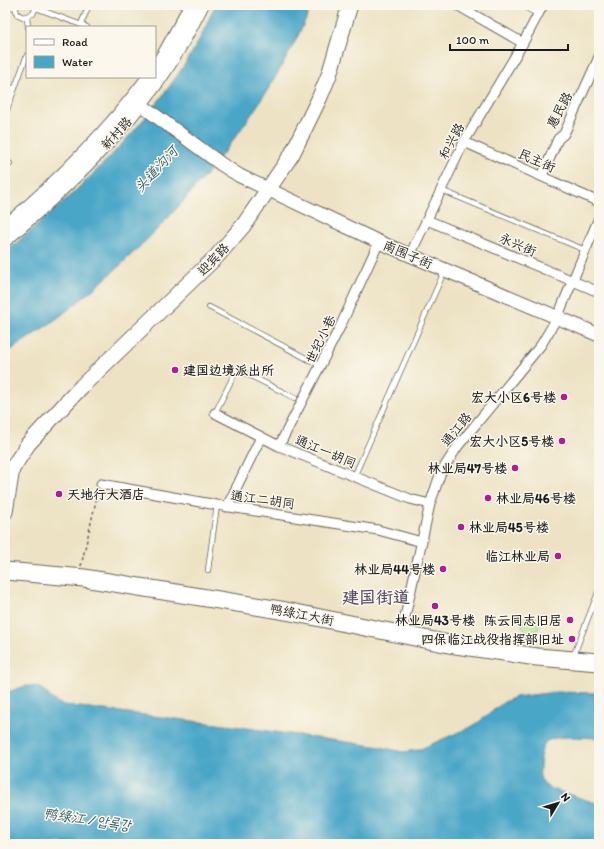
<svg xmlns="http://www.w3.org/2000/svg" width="604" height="849" viewBox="0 0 604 849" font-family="Itim,'LXGW WenKai TC','Poor Story',sans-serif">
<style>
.green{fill:#acdb88;stroke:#647c52}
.water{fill:#48a6c7;stroke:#326172}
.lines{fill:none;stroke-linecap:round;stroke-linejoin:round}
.lane-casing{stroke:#656257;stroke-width:6}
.street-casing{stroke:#656257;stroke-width:11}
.secondary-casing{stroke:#656257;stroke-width:15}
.primary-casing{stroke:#656257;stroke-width:17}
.highway-casing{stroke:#656257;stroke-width:19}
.path{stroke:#656257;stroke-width:1.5;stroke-dasharray:3 3;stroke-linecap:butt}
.lane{stroke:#fff;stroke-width:4.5}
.street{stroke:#fff;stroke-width:9}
.secondary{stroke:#fff;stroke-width:13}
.primary{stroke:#fff;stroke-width:15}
.highway{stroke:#fff;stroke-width:17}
.poi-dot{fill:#b5179e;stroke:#fbf7ec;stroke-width:1.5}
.labels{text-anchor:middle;stroke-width:3;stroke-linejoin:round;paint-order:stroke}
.street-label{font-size:13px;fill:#1c1c1c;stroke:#fbf7ec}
.poi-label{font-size:13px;font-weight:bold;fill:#1c1c1c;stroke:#fbf7ec;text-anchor:end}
.water-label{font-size:14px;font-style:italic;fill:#305a69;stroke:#fbf7ec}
.district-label{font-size:17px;font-weight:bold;fill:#585067;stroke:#fbf7ec}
</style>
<rect width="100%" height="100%" fill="#fbf7ec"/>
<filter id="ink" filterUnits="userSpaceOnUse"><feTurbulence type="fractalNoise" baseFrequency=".025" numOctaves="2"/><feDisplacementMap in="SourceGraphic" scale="8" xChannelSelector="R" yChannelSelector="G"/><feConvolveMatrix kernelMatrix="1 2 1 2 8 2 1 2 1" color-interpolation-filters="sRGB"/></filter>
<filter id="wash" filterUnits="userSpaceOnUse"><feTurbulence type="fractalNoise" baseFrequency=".012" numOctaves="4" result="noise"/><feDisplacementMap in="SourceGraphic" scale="16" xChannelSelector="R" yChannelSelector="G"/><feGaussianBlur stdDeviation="0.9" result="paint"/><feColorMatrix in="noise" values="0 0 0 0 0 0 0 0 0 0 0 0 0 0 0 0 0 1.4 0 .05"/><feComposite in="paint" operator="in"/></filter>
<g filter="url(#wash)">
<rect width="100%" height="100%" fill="#ede3c4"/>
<path class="green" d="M522 624a9 9 0 1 1 18 0a9 9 0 1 1-18 0Z"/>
<path class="water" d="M215,5H312C266,116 168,230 74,305C53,323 28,338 5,354V252C74,196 151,124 196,46C203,33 209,19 215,5Z
M25,686C50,685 45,700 64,705L233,726L381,747L403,752L418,750L475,725L504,702L515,697L556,692L599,693V738C587,738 552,734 545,743C540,749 541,760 540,767C539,777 540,782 549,788L599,804V844H5V693Z"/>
</g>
<g filter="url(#ink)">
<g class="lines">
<g class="lane-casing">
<path id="lane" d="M15,5L17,14L23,17L33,14L36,7
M521,5L539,15
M5,8L14,7
M36,8L87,27
M27,17L28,27
M81,24L89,5
M5,85L15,89
M5,115L27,55
M5,158L10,164
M441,190L585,250
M209,307L321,366
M215,413L237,369L295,398
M354,477L444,272
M208,570L217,505
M573,657L599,590"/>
</g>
<g class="street-casing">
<path id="street" d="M457,5L523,43
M464,142L599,202
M542,176L558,139L564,134L599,57
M427,220L599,292
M410,255L464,142L523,43L543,5
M215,413L279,446L410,499L430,504
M279,446L340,327L379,242
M101,484L217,505L378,530L422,542
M227,507L261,437
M401,635L430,504L441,472L458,446L541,345L557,318L599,218"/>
</g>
<g class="secondary-casing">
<path id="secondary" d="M155,68L166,51L191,5
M133,99L221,164L240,176L379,242L599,335
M5,227C58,182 107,133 149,77
M5,240C61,192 115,141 158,81C175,57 189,31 202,5"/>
</g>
<g class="primary-casing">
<path id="primary" d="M5,512L12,469L28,444L82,386L217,256L243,226L269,188L292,154L319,99L329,75L350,5"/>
</g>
<g class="highway-casing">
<path id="highway" d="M5,571L84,578L286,611L449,644L537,657L599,662"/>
</g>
<path class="path" d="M81,566L98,492"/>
<use href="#lane" class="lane"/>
<use href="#street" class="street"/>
<use href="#secondary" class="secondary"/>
<use href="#primary" class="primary"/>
<use href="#highway" class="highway"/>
</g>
</g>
<g class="poi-dot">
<circle cx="175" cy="370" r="4"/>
<circle cx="564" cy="397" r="4"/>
<circle cx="562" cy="441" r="4"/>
<circle cx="515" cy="468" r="4"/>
<circle cx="59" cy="494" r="4"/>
<circle cx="488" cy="498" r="4"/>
<circle cx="461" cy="527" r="4"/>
<circle cx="558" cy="556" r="4"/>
<circle cx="443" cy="569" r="4"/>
<circle cx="435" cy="606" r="4"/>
<circle cx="570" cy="620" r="4"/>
<circle cx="572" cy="639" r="4"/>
</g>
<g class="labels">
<g class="street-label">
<text transform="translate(559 110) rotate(-62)" y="5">惠民路</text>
<text transform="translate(116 133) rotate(-48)" y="5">新村路</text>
<text transform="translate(451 141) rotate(-62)" y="5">和兴路</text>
<text transform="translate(537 160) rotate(24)" y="5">民主街</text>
<text transform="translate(518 244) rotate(23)" y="5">永兴街</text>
<text transform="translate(408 254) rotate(23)" y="5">南围子街</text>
<text transform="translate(213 259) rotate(-46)" y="5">迎宾路</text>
<text transform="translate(320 339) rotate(-64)" y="5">世纪小巷</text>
<text transform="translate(456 429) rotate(-51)" y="5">通江路</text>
<text transform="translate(326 451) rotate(23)" y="5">通江一胡同</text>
<text transform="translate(263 499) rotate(8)" y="5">通江二胡同</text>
<text transform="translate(302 614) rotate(11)" y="5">鸭绿江大街</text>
</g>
<g class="poi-label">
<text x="183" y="375" text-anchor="start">建国边境派出所</text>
<text x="556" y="402">宏大小区6号楼</text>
<text x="554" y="446">宏大小区5号楼</text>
<text x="507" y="473">林业局47号楼</text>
<text x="67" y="499" text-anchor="start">天地行大酒店</text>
<text x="496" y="503" text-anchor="start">林业局46号楼</text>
<text x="469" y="532" text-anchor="start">林业局45号楼</text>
<text x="550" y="561">临江林业局</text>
<text x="435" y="574">林业局44号楼</text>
<text x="435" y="625" text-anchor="middle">林业局43号楼</text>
<text x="562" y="625">陈云同志旧居</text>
<text x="564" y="644">四保临江战役指挥部旧址</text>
</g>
<g class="water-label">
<text transform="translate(156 169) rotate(-47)" y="5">头道沟河</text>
<text transform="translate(87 819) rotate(8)" y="5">鸭绿江 / 압록강</text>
</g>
<g class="district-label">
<text x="376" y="603">建国街道</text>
</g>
</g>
<rect width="604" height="849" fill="none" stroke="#fbf7ec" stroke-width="20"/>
<rect x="26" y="26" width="130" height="52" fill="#fbf7ec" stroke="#a29f99"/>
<rect x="34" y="39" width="20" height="6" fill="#ffffff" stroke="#a29f99"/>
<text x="62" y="46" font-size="12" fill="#1c1c1c">Road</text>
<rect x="34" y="56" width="20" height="12" fill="#48a6c7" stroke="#a29f99"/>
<text x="62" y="66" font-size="12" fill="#1c1c1c">Water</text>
<g transform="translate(558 803) rotate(52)" stroke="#fbf7ec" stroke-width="3" paint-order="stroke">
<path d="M0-3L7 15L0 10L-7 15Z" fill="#1c1c1c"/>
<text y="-6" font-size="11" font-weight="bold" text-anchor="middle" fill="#1c1c1c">N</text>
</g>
<path d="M450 44v6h118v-6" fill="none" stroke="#1c1c1c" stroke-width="2"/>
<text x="456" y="44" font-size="12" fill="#1c1c1c" stroke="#fbf7ec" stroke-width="3" paint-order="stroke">100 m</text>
</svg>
